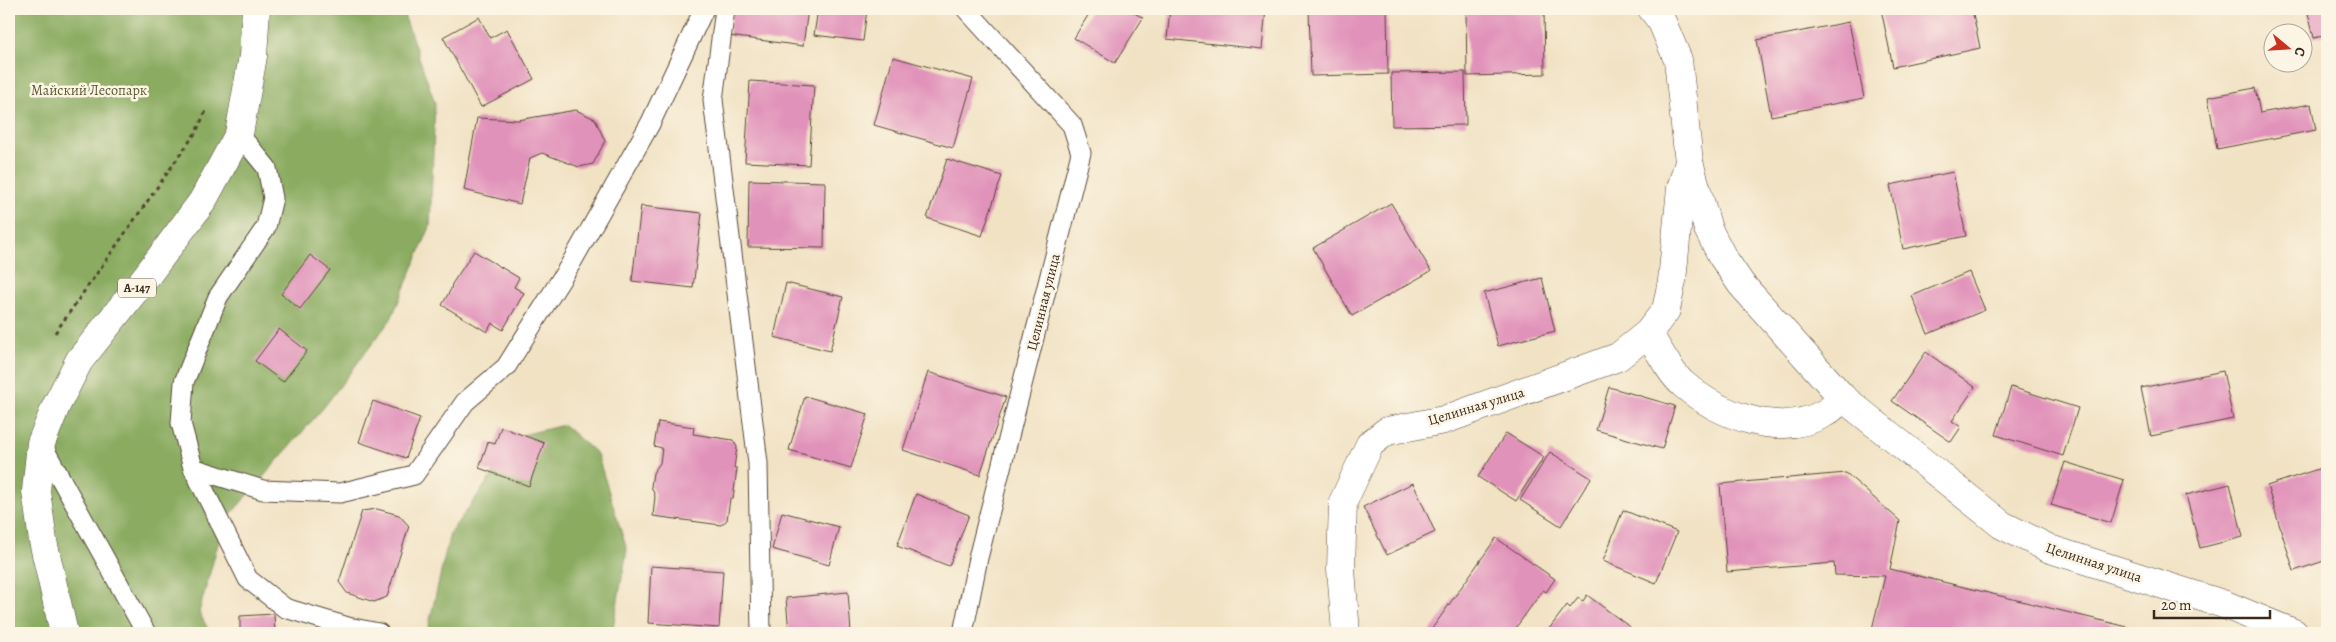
<svg xmlns="http://www.w3.org/2000/svg" width="2336" height="642" viewBox="0 0 2336 642" font-family="Alegreya,serif">
<style>
.forest{fill:#8aab60;stroke:#626a3f}
.building{fill:#e192ba}
.lines{fill:none;stroke-linecap:round;stroke-linejoin:round}
.lane-casing{stroke:#564637;stroke-width:21}
.street-casing{stroke:#564637;stroke-width:29}
.secondary-casing{stroke:#564637;stroke-width:29}
.primary-casing{stroke:#564637;stroke-width:29}
.path{stroke:#564637;stroke-width:3;stroke-dasharray:4 4;stroke-linecap:butt}
.lane{stroke:#fff;stroke-width:19}
.street{stroke:#fff;stroke-width:28}
.secondary{stroke:#fff;stroke-width:28}
.primary{stroke:#fff;stroke-width:28}
.labels{text-anchor:middle;stroke-width:5;stroke-linejoin:round;paint-order:stroke}
.shield{fill:#fcf5e5;stroke:#75675a;stroke-width:1}
.shield-label{font-size:12px;font-weight:bold;fill:#3b2a1e}
.park-label{font-size:14px;fill:#5d5935;stroke:#fcf5e5}
.street-label{font-size:14px;fill:#3b2a1e;stroke:#fcf5e5}
</style>
<rect width="100%" height="100%" fill="#fcf5e5"/>
<filter id="ink" filterUnits="userSpaceOnUse"><feTurbulence type="fractalNoise" baseFrequency=".02" numOctaves="2"/><feDisplacementMap in="SourceGraphic" scale="10" xChannelSelector="R" yChannelSelector="G"/><feConvolveMatrix kernelMatrix="1 2 1 2 8 2 1 2 1" color-interpolation-filters="sRGB"/></filter>
<filter id="wash" filterUnits="userSpaceOnUse"><feTurbulence type="fractalNoise" baseFrequency=".0096" numOctaves="4" result="noise"/><feDisplacementMap in="SourceGraphic" scale="20" xChannelSelector="R" yChannelSelector="G"/><feGaussianBlur stdDeviation="1.12" result="paint"/><feColorMatrix in="noise" values="0 0 0 0 0 0 0 0 0 0 0 0 0 0 0 0 0 1.4 0 .05"/><feComposite in="paint" operator="in"/></filter>
<g filter="url(#wash)">
<rect width="100%" height="100%" fill="#f1e2c4"/>
<path class="forest" d="M9,9H402L435,103L430,227L391,319L324,407L224,522L199,612L210,633H9Z
M564,425L597,454L627,550L612,633H427L450,533L522,435Z"/>
<g id="blocks">
<path class="building" d="M640,9H651L643,13Z
M732,9H808L803,46L729,36Z
M818,9H867L863,41L814,35Z
M1092,9H1128L1143,18L1115,63L1074,38Z
M1170,9H1266L1262,49L1167,39Z
M1309,9H1387L1388,74L1311,76Z
M1466,9H1544L1545,74L1467,76Z
M1881,9H1972L1980,48L1893,67Z
M2307,9H2327V35L2314,38Z
M479,17L490,38L507,29L534,79L481,107L443,37Z
M1849,22L1864,98L1771,116L1757,40Z
M893,57L973,79L953,148L874,125Z
M1465,72L1466,125L1392,126L1391,73Z
M750,81L814,85L809,165L745,162Z
M2255,88L2260,113L2311,104L2316,130L2217,149L2208,97Z
M576,110L595,119L605,141L593,164L579,167L542,153L530,158L520,204L464,190L477,118L518,120Z
M947,159L1002,176L982,236L927,218Z
M1953,172L1966,236L1903,249L1890,185Z
M749,180L825,182L824,248L748,247Z
M1391,203L1431,271L1352,316L1313,248Z
M641,206L702,213L693,288L632,281Z
M474,251L519,278L514,287L524,293L503,330L492,323L487,332L442,305L451,289L452,284Z
M310,255L330,270L300,309L281,294Z
M1969,272L1985,310L1928,334L1912,296Z
M1542,278L1555,331L1498,346L1484,293Z
M786,283L843,297L830,351L774,337Z
M279,329L307,351L283,382L255,361Z
M1926,352L1975,387L1952,421L1961,427L1951,442L1892,401Z
M2223,371L2233,419L2151,436L2141,388Z
M928,372L1006,397L980,475L903,450Z
M1609,387L1675,406L1662,449L1596,430Z
M2011,387L2078,408L2063,456L1996,435Z
M805,396L868,414L851,468L789,450Z
M373,401L420,418L406,458L359,442Z
M658,422L694,427L693,434L733,440L737,447L734,468H737L733,499H730L727,520L721,525L653,516L655,496L651,486L653,473L660,463L662,448L654,446Z
M501,427L544,443L529,486L479,468L488,442L495,444Z
M1506,433L1544,457L1516,501L1478,477Z
M1550,452L1591,478L1561,526L1520,500Z
M2065,462L2124,480L2111,523L2051,505Z
M2327,466V560L2294,571L2267,486Z
M1846,473L1900,521L1890,569L2144,631L2143,633H1871L1885,576L1835,575L1834,563L1727,572L1720,484Z
M1413,483L1435,532L1387,555L1363,507Z
M2230,484L2243,537L2200,548L2186,495Z
M916,494L969,515L949,566L897,546Z
M377,509L399,515L409,526L387,597L374,602L347,593L339,582L362,511Z
M1623,510L1677,532L1656,583L1603,561Z
M782,512L839,527L829,565L772,549Z
M1496,538L1555,579L1546,592L1543,590L1512,633H1429Z
M651,566L723,571L719,628L648,623Z
M848,592L851,633H789L786,598Z
M1587,595L1631,628L1628,633H1546L1567,605L1570,608L1578,598L1583,601Z
M274,614L275,633H240V616Z"/>
</g>
</g>
<g filter="url(#ink)">
<use href="#blocks" fill-opacity="0" stroke="#564637" stroke-width="1"/>
<g class="lines">
<g class="lane-casing">
<path id="lane" d="M725,9L713,100L758,463L761,633
M239,134L267,168L273,198L266,227L218,297L184,382L181,423L193,468L248,579L285,608L348,627L379,633
M41,443L146,633
M193,468L263,490L340,493L414,475L465,402L506,367L570,265L650,124L704,9
M963,633L978,558L1081,153L1072,125L966,9"/>
</g>
<g class="street-casing">
<path id="street" d="M1648,333L1666,310L1672,281L1681,188L1689,162
M1346,633L1341,569L1343,502L1370,444L1387,431L1444,420L1618,357L1648,333C1658,348 1670,373 1683,384C1719,415 1779,439 1825,413C1831,410 1837,403 1843,398"/>
</g>
<g class="secondary-casing">
<path id="secondary" d="M1652,9L1662,22L1678,60L1689,162L1708,229L1722,256L1741,284L1843,398L2002,525L2050,549L2223,604L2294,633"/>
</g>
<g class="primary-casing">
<path id="primary" d="M64,633L43,541L36,491L41,443L56,406L79,361L148,274L202,202L239,134L253,56L256,9"/>
</g>
<path class="path" d="M55,333L196,132L206,111"/>
<use href="#lane" class="lane"/>
<use href="#street" class="street"/>
<use href="#secondary" class="secondary"/>
<use href="#primary" class="primary"/>
</g>
</g>
<g class="labels">
<rect class="shield" x="118" y="278.5" width="38" height="19" rx="4"/>
<g class="shield-label">
<text x="137" y="292">А-147</text>
</g>
<g class="park-label">
<text x="89" y="95">Майский Лесопарк</text>
</g>
<g class="street-label">
<text transform="translate(1043 302) rotate(-76)" y="5">Целинная улица</text>
<text transform="translate(1476 406) rotate(-17)" y="5">Целинная улица</text>
<text transform="translate(2094 562) rotate(18)" y="5">Целинная улица</text>
</g>
</g>
<rect width="2336" height="642" fill="none" stroke="#fcf5e5" stroke-width="30"/>
<g transform="translate(2288 48) rotate(108)"><circle r="24" fill="#fcf5e5" stroke="#afa495"/>
<path d="M0-4L9 19L0 12L-9 19Z" fill="#c8321e"/>
<text y="-8" font-size="14" font-weight="bold" text-anchor="middle" fill="#3b2a1e">С</text>
</g>
<path d="M2154 610v8h116v-8" fill="none" stroke="#3b2a1e" stroke-width="2.5"/>
<text x="2161" y="610" font-size="15" fill="#3b2a1e" stroke="#fcf5e5" stroke-width="4" paint-order="stroke">20 m</text>
</svg>
